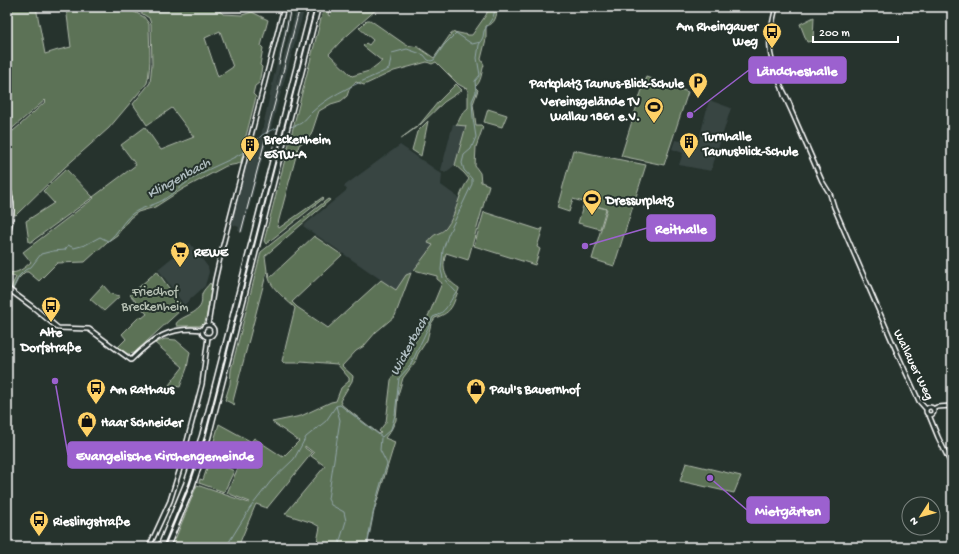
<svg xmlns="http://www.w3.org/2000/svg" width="959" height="554" viewBox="0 0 959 554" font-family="'Gochi Hand',sans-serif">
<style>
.built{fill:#374442}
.green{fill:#5c7256;stroke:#aeb8aa;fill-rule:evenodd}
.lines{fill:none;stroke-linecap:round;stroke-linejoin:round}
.stream{stroke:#94a7ab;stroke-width:1}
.tertiary-casing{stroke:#fff;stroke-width:6}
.secondary-casing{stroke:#fff;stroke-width:6}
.motorway-casing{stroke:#fff;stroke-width:7}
.tertiary{stroke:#26332d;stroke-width:3}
.secondary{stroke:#26332d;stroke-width:3}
.motorway{stroke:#26332d;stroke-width:4}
.rail{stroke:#fff;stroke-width:1}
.labels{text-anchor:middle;stroke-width:4;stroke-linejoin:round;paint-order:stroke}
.poi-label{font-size:13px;font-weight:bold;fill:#fff;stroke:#26332d;text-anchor:start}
.park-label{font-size:13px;fill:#b6c0b3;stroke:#26332d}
.street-label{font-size:13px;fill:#fff;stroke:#26332d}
.water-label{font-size:14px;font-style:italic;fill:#afbdc0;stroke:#26332d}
.leader{fill:none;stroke:#9c61cf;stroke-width:1.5}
.callout-dot{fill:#9c61cf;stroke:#26332d;stroke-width:1.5}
.callout{fill:#9c61cf;stroke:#9c61cf;stroke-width:1.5}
.callout-label{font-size:14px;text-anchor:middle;font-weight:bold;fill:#fff}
</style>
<rect width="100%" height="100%" fill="#26332d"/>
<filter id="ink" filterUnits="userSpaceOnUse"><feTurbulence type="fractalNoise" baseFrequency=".025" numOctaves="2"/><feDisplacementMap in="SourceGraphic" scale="8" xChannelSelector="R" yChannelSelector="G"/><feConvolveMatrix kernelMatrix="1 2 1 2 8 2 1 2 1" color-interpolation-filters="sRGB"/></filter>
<g filter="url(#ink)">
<path class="built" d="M289,7H293L275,89L297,7H305L260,167L243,232L238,231L239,227L231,224L249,152L257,154Z
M709,100L731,108L711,171L679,165L683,153L672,149L675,140L698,144Z
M453,124L466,126L455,165L445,173L441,170Z
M400,145L442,174L441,185L459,198L451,220L445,229L431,237L433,245L411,273L406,275L396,290L303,226L347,190L344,186Z
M190,243L208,267L209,272L205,286L184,305L158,269Z"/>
<path class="green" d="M7,7H36L45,54L58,50L71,47L66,7H125L144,17L147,21L149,24C149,44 152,64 147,83L109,128L64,168L16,215L14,214V202L12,192L7,182V136L20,125L46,101L45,100L7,133Z
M144,7H215L223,14L242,15L252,12L268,20L261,46L263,48L260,65L262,67L259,83L255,86L253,94L256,97L245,140L247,139L241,162L238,164L226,166L183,189L155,207L138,212L130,218L117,235L107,242L85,262L57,263L39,281L28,272H25L18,279L13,289L11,287L16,277L7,275V272C17,275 24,268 31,262L23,252L94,198L93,197L31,242H29L26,221L54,203L43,191L66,169L93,197L136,165L121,145L145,127L161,150L194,137L172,108L147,125L133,104L150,83L152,64L151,24L149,18L135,9ZM220,31L233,67L218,77L205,38Z
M324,7H330L328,15L330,16L332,7H379L340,42L329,54L352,76L369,71L382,61L363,46L366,43L369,45L373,40L359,28L367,20H370L406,45L418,47L434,58L450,35L454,32L468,35H472L486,15L489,7H498C496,16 496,24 486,26V39L481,59L484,65C481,73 482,81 475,87L478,90L473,104L476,125H481L483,127L476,147L475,166L480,173L481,182L489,185L468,260L446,253C441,270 445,279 459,288V289C452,306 453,312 435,318L431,324L427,340L418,354L415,362L403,378L398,395L396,420L391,430L385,438L395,442L374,511L367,547H316L320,527L313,523L285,514L325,466L311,456L314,453L305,446V448L312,453L267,508L256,504L255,506L238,547H172L197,485L249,503L250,502L227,493L247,447L254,438L283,457L299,441L272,422L301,416L331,402L336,401L341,388L349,381V378L337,364L301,361L300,363H284L282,361L295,308C287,300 265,284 269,272L270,277L314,236L342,255L292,302L297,307L328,328L381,280L396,290L406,275L411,273L395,316L376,332L364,346L356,351L342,366L353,376L352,381L340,401L342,405L379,434L381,433L379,431L386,422L391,380L415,342L430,312L442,283L437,279V276L414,270L433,245L428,243C433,232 440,235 446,228C457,214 458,193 469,179L464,173L455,165L466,126L456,125C462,117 459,115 468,108V91L466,87L465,88L458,84L436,62L432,64L427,62L394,71L364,85L356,82L350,87L347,96L341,101L331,104L319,111L311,135L299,145L277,227L279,228L323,197L324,198L266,244L264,241Z
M814,17L813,41L807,42L800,24Z
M646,77L688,92L664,165L621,156Z
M456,84L462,90L444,102L420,125L400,139L420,124L438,102Z
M488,109L507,115L502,127L484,122Z
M428,121L421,156L412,150L417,132Z
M573,150L646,165L614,266L592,259L607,209L573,199L569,212L557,208Z
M328,199L330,200L265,256L267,271L233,401L235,405L225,400L230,384L231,370L261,252Z
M584,203L606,209L600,229L578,223Z
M484,212L540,230L543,228L537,247L540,249L535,265L474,246Z
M157,271L183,308L134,353L128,354L118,347L126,339L122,334L140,316L142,318L147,314L130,295Z
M210,283L212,286L206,319L204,324L199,326H177L176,324C178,318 193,315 199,308C203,303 201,299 202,294C203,290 208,286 210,283Z
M103,285L111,294L120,296L104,311L90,299Z
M165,339L176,340L190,352L187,368L180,387L169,385L183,367L155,343Z
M219,424L250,441L245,447L240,458L213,444Z
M210,459L234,471L224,492L199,483L200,479L203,480Z
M686,463L741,476L734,493L680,481Z"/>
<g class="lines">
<path class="stream" d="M289,127C303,125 303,121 312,112C333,92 362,82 389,69L392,53L407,49L424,55L428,60L431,61L434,60L444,45L456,33L472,44L481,42
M249,148C253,146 255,142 258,139C262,134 272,129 278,128
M12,290L19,276L25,270L31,267L41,254L53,251L65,250L68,245L74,248L85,245L100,237L108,241C118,233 123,221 132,214C141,207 153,206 163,200C176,192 187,181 200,174C216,165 232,160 247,150
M7,319L11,311V293
M226,547L250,508L271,481L294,459L306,437L326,421L336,406
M338,547L346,521L344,512L331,505L328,499L340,420L336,406L340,405L382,437L391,429L395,415L399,378L410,366L433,317C447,312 448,304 456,292L443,278L441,270L443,250L448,235L472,184V179L464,170L462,163L464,155L471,149L476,137L473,118L472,101L476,92L475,81L480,75L477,58L479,45L483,37L484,31L493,17L496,7
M367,547C371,518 378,491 387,464L380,450L381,438"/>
<g class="tertiary-casing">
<path id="tertiary" d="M776,7C768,39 766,52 780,83C783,92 789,99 791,108
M782,88L784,95L791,110L822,181L830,194L834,207L898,355L919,401L926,409
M7,186C15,203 12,219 7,237
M7,288L34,308L58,328L89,329L131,360C153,338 170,326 202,330
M926 411a4 4 0 1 1 8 0a4 4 0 1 1-8 0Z
M933,409L937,407L952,406
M929,415L938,437L952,466"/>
</g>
<g class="secondary-casing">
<path id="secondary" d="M202 331a6 6 0 1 1 12 0a6 6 0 1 1-12 0Z
M208,325L215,280L222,249L284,7
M149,547L170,501L179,472L202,384L208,337"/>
</g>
<g class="motorway-casing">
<path id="motorway" d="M160,547L186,484L202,436L312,7
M167,547L192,487L208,438L318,7"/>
</g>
<use href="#tertiary" class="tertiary"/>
<use href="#secondary" class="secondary"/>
<use href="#motorway" class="motorway"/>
<path class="rail" d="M279,64L291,7
M241,232L300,7"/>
</g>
</g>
<defs>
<g id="bus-pin" transform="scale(1)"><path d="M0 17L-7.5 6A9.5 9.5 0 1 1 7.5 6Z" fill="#ffd166" stroke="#26332d"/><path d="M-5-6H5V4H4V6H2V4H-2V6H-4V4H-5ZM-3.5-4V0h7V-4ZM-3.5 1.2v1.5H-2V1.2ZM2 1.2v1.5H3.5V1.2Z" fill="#111"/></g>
<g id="parking-pin" transform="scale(1)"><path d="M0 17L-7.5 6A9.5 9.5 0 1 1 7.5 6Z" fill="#ffd166" stroke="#26332d"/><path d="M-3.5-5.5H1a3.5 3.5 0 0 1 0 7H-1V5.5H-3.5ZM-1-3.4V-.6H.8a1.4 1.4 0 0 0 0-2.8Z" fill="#111"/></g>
<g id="stadium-pin" transform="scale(1)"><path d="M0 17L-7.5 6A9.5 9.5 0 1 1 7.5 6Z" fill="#ffd166" stroke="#26332d"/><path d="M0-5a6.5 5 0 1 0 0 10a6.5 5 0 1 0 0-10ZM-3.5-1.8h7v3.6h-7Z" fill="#111"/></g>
<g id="building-pin" transform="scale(1)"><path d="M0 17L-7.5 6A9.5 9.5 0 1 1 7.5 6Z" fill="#ffd166" stroke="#26332d"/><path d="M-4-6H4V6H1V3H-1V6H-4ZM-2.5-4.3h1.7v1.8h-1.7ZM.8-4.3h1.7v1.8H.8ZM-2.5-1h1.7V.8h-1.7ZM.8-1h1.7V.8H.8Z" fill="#111"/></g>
<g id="supermarket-pin" transform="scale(1)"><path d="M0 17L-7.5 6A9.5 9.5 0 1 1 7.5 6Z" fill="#ffd166" stroke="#26332d"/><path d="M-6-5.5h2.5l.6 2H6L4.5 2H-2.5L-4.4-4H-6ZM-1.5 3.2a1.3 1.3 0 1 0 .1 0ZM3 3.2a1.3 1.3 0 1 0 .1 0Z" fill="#111"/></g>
<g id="shop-pin" transform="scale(1)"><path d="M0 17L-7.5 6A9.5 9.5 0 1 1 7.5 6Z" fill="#ffd166" stroke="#26332d"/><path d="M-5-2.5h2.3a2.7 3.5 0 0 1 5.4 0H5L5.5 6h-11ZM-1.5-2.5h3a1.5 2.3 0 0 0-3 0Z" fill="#111"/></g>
</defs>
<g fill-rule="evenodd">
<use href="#bus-pin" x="772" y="32"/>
<use href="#parking-pin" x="698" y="82"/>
<use href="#stadium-pin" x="654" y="107"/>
<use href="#building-pin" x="689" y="142"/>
<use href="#building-pin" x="250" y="145"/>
<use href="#stadium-pin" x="592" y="199"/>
<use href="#supermarket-pin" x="180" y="251"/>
<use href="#bus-pin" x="51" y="306"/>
<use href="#bus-pin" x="96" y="388"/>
<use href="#shop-pin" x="476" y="388"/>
<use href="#shop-pin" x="87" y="421"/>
<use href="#bus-pin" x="39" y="520"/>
</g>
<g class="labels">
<g class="poi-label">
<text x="758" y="30" text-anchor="end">Am Rheingauer<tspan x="758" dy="15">Weg</tspan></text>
<text x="684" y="87" text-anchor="end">Parkplatz Taunus-Blick-Schule</text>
<text x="640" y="105" text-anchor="end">Vereinsgelände TV<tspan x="640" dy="15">Wallau 1861 e.V.</tspan></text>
<text x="703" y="140">Turnhalle<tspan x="703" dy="15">Taunusblick-Schule</tspan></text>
<text x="264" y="143">Breckenheim<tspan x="264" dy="15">ESTW-A</tspan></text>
<text x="606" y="204">Dressurplatz</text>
<text x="194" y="256">REWE</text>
<text x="51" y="336" text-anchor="middle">Alte<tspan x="51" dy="15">Dorfstraße</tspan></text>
<text x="110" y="393">Am Rathaus</text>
<text x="490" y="393">Paul's Bauernhof</text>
<text x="101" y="426">Haar Schneider</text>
<text x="53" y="525">Rieslingstraße</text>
</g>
<g class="park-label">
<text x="155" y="295">Friedhof<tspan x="155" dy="15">Breckenheim</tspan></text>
</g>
<g class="street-label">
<text transform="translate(915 364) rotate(64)" y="5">Wallauer Weg</text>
</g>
<g class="water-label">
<text transform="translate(178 177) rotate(-29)" y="5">Klingenbach</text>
<text transform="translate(408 345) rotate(-61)" y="5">Wickerbach</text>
</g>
</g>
<path class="leader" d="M690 115L749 70M585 246L647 228M55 381L68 455M710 478L747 510"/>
<g class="callout-dot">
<circle cx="690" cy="115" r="4"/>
<circle cx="585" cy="246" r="4"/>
<circle cx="55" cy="381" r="4"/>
<circle cx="710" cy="478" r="4"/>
</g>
<g class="callout">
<rect x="749" y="57" width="97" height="26" rx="4"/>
<rect x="647" y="215" width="68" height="26" rx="4"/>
<rect x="68" y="442" width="194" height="26" rx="4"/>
<rect x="747" y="497" width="82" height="26" rx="4"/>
</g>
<g class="callout-label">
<text x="797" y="75">Ländcheshalle</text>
<text x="681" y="233">Reithalle</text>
<text x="165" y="460">Evangelische Kirchengemeinde</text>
<text x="788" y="515">Mietgärten</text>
</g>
<rect width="959" height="554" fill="none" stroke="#26332d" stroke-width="24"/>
<rect x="12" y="12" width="935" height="530" fill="none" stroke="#fff" stroke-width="1.5" filter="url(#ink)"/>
<g transform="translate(921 516) rotate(234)"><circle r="19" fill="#26332d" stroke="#7d8581"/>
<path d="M0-3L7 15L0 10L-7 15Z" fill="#ffd166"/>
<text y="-6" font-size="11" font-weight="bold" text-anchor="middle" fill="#ffffff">N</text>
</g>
<path d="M813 36v6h85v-6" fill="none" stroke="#ffffff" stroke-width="2"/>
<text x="819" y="36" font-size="12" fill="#ffffff" stroke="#26332d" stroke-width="3" paint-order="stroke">200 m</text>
</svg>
